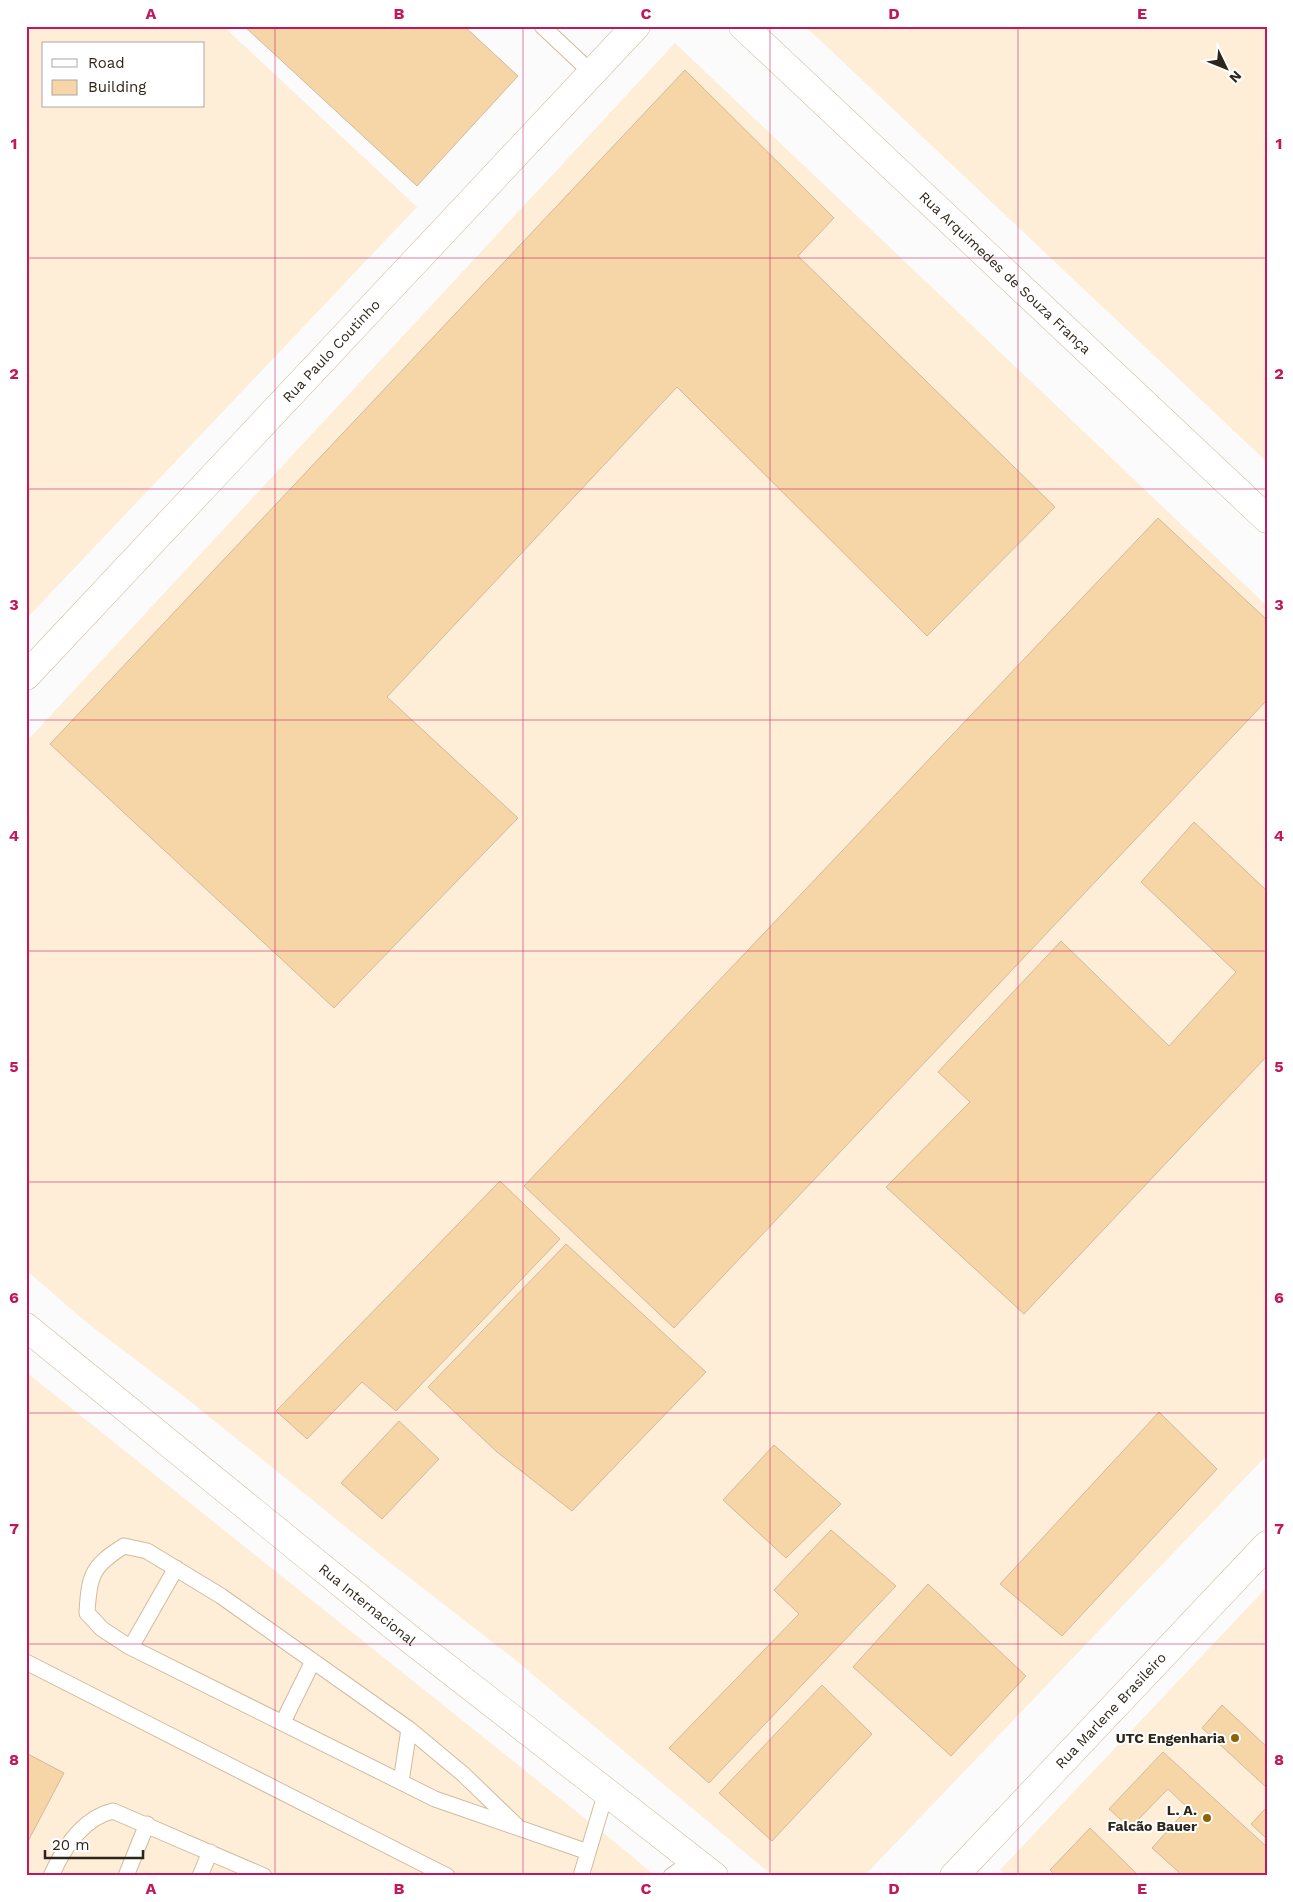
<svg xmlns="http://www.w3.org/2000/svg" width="1293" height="1902" viewBox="0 0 1293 1902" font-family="'Work Sans',sans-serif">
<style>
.built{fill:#feedd7;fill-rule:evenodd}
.building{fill:#f6d5a7;stroke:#d1bb9d}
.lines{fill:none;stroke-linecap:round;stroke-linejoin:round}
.service-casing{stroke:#d1bb9d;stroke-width:17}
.minor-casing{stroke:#d1bb9d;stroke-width:29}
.tertiary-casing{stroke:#d1bb9d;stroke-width:29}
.service{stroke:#fff;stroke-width:15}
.minor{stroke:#fff;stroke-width:28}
.tertiary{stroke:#fff;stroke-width:28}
.grid{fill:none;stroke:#c2185b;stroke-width:1;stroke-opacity:0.55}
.poi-dot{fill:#8b6405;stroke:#fff;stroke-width:2}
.labels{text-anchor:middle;stroke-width:4;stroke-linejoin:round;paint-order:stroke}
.street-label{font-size:14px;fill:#2e261a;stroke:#fff}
.poi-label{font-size:14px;font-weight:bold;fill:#2e261a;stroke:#fff;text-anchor:end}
.neatline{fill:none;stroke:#c2185b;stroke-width:2}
.grid-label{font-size:16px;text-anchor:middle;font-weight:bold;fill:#c2185b}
</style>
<rect width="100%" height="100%" fill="#fbfbfb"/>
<path class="built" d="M26,26H223L417,207L26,619ZM44,44H204V106H44Z
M805,26H1267V462Z
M675,43L1267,606V1455L867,1873L773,1876L513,1658L388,1561L186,1398L86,1322L26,1270V742Z
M26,1372L627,1852L655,1876H26Z
M1267,1587V1876H1007L1000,1870Z"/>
<path class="building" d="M244,26H464L518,76L417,186Z
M685,70L834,218L798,256L1055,507L927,636L677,387L387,697L518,818L334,1008L50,744Z
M1158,518L1267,620V700L674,1328L524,1186Z
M1194,822L1267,891V1056L1024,1314L886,1187L970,1102L938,1072L1061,941L1169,1046L1236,972L1141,882Z
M500,1181L560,1239L396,1411L362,1382L307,1439L276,1411Z
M566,1244L706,1372L572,1511L497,1452L428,1387Z
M1159,1412L1217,1469L1062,1636L1000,1584Z
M399,1421L439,1459L382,1519L341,1483Z
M774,1445L841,1504L786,1558L723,1500Z
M831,1530L896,1586L709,1783L669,1748L799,1614L774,1590Z
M928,1584L1026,1676L951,1756L853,1667Z
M822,1685L872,1734L772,1841L719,1793Z
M1222,1705L1267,1747V1788L1202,1728Z
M1163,1752L1267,1847V1876H1183L1152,1848L1188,1808L1168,1789L1130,1828L1109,1809Z
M26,1753L64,1773L26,1845Z
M1267,1807V1839L1251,1824Z
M1090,1828L1139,1876H1056L1050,1870Z"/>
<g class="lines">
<g class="service-casing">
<path id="service" d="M542,26L592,73
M131,1647L176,1568
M26,1662L447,1876
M283,1722L313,1661
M401,1782L409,1729
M519,1828L463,1774L409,1729L221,1596L147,1551L124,1546C92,1566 89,1575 87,1613L102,1629L128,1646L435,1799L588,1852
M51,1876C63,1849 83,1818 113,1811L264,1876
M126,1876L147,1824
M200,1876L210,1852
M581,1876L606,1792
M671,1876L694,1860"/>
</g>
<g class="minor-casing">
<g id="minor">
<path id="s1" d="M743,26L1267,519"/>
<path id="s2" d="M26,676L636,26"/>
<path id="s3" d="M954,1876L1267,1545"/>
</g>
</g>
<g class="tertiary-casing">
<g id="tertiary">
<path id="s4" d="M26,1327L411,1640L714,1876"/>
</g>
</g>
<use href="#service" class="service"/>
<use href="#minor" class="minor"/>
<use href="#tertiary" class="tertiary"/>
</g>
<path class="grid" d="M275,26V1876M523,26V1876M770,26V1876M1018,26V1876M26,258H1267M26,489H1267M26,720H1267M26,951H1267M26,1182H1267M26,1413H1267M26,1644H1267"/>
<g class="poi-dot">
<circle cx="1235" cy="1738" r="5"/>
<circle cx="1207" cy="1818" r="5"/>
</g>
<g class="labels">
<g class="street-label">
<text dy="5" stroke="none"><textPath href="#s1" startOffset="360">Rua Arquimedes de Souza França</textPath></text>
<text dy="5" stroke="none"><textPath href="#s2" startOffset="446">Rua Paulo Coutinho</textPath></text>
<text dy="5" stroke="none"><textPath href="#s4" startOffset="440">Rua Internacional</textPath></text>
<text dy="5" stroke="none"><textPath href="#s3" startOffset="228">Rua Marlene Brasileiro</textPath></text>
</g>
<g class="poi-label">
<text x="1225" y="1743">UTC Engenharia</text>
<text x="1197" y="1815">L. A.<tspan x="1197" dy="16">Falcão Bauer</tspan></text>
</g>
</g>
<rect width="1293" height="1902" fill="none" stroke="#ffffff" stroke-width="55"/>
<rect x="42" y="42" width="162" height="65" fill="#ffffff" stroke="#aba8a3"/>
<rect x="52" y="59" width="25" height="8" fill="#ffffff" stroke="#aba8a3"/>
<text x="88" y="68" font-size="15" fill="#2e261a">Road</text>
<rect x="52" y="80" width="25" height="15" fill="#f6d5a7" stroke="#aba8a3"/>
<text x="88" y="92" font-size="15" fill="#2e261a">Building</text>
<g transform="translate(1226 68) rotate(133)" stroke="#ffffff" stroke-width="4" paint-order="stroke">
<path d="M0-4L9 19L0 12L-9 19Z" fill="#2e261a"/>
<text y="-8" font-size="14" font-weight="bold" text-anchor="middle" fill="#2e261a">N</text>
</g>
<path d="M45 1850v8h98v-8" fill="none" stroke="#2e261a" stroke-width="2.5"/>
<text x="52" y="1850" font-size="15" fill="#2e261a" stroke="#ffffff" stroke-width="4" paint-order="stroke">20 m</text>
<rect x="28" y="28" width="1238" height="1846" class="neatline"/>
<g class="grid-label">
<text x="151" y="19">A</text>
<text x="399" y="19">B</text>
<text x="646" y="19">C</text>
<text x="894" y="19">D</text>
<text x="1142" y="19">E</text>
<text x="14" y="149">1</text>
<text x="1279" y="149">1</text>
<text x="14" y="379">2</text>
<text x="1279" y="379">2</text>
<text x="14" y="610">3</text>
<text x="1279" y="610">3</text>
<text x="14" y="841">4</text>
<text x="1279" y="841">4</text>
<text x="14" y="1072">5</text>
<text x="1279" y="1072">5</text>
<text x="14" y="1303">6</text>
<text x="1279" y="1303">6</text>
<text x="14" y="1534">7</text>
<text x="1279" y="1534">7</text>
<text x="14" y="1765">8</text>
<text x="1279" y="1765">8</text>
<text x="151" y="1894">A</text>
<text x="399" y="1894">B</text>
<text x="646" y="1894">C</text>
<text x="894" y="1894">D</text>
<text x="1142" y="1894">E</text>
</g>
</svg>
